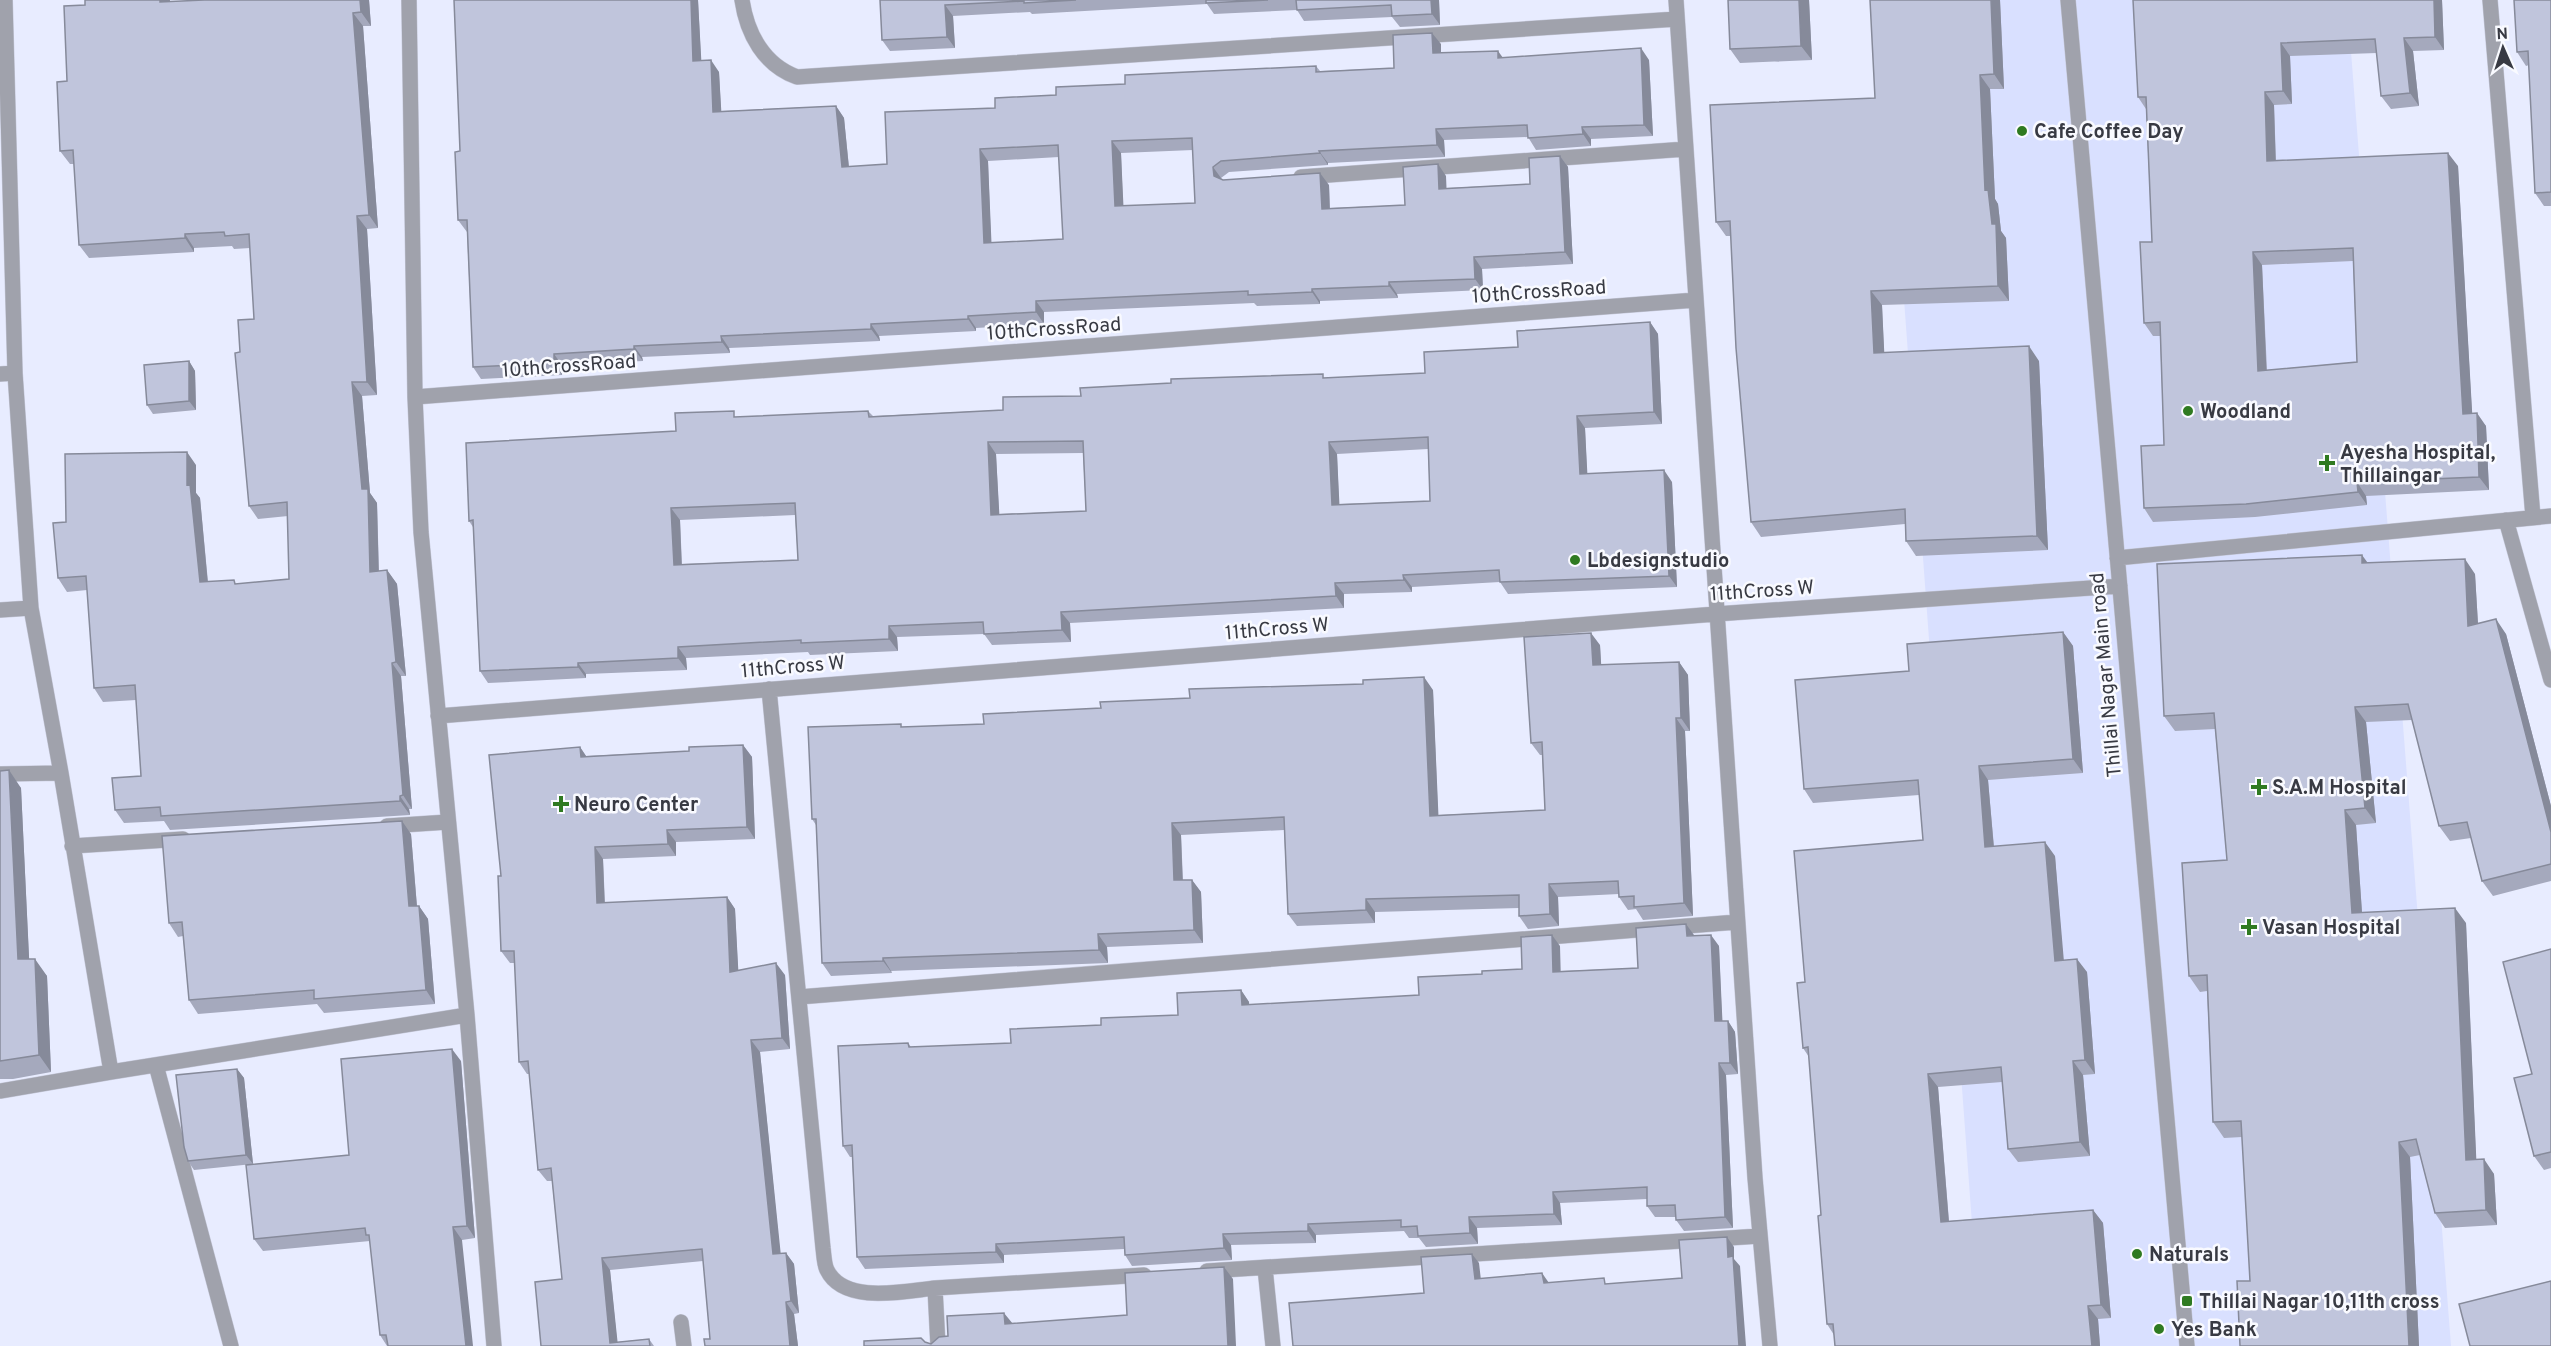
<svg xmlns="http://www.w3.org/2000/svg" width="2551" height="1346" viewBox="0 0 2551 1346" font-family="Overpass,sans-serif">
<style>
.built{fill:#d9e0ff}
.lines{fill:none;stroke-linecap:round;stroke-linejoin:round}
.minor-casing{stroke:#c5c8d9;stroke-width:16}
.minor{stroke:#a0a2ac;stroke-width:15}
.wall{fill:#a5a9bd;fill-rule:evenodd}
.shaded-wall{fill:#868a9a}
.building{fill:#c0c5dc;stroke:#868a9a;stroke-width:1.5;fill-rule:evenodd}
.poi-dot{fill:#2f7a21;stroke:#f9faff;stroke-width:2}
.labels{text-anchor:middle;stroke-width:5;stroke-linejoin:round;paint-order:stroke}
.poi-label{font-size:20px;font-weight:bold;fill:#383a43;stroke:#f9faff;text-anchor:start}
.street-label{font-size:20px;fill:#383a43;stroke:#f9faff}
</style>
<rect width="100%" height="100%" fill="#e8ecff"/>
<path class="built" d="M1882,0H2347L2451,1346H1981Z"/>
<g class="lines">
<g class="minor-casing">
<path id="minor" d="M409,0L415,397L421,532L467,1015L494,1346
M742,0C747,34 764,65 797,77L1677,19
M1676,0L1755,1178L1770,1346
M2068,0L2187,1346
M2490,0L2533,517
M1301,177L1686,149
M0,374L15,373
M415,397L1696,300
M2506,520L2551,680
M2117,558L2551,516
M0,610L31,608L15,373L5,0
M769,689L823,1248C824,1255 824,1264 827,1270C844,1305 905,1291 935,1288
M438,716L1716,614L2120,586
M0,774L61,773
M387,826L448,822
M72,846L183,839
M799,997L1737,922
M156,1065L231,1346
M111,1072L467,1015
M0,1091L111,1072L61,773L31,608
M1265,1268L1273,1346
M1207,1271L1760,1236
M681,1322L684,1346
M938,1346L935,1288L1144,1275"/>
</g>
<use href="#minor" class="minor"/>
</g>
<path class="wall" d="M204,0H369L371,26H363L378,228L367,229L377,395L362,396L370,493L377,503L379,571L387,570L397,584L406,676H401L412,809H409L410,815L170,830L164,821L124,823L115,810L141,776L136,700L103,702L94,688L87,590L67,592L58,578L66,522L196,465V493L200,498L208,582L237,584L289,579L288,516L258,519L249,506L240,352L254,319L250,248L234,249L232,246L194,248V252L89,258L79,245L74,164H70L60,151L67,81L85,5Z
M698,0L701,60L719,72L721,111L836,106L844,118L849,167L887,164L995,108L1056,95L1125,84L1316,66L1320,71L1394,68L1441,44V53L1503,58L1649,60L1653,136L1591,139V146L1536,150L1528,137L1444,140L1445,157L1328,163V165L1229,172L1221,178L1223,180L1329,185L1330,208L1405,205L1446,176V188L1530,184L1560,156L1568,167L1573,264L1482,269L1483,290L1397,294L1398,298L1320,301V304L1257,306L1254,303L1044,312V324L976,328V331L879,336L880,341L729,348L730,353L642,357L643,361L562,365V375L481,379L473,367L467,232L458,220L460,151ZM1193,150L1195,203L1123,206L1121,153ZM1059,157L1063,239L991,243L988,161Z
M880,0H1439L1440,25L1400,27L1392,17L1304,21L1297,10L1214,14L1207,4L1032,14L1030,12L953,16L955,48L890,51L882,40Z
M1728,0H1809L1812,60L1740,63L1730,49Z
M2000,0L2004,89H1990L1995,199L1998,204L2001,231L2006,238L2009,301L1882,305L1884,353L2039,361L2048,550L1916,556L1906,541L1905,524L1761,537L1751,522L1731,236H1726L1716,222Z
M2133,0H2442L2444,50L2413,51L2419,106L2391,109L2381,96L2377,53L2290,56L2292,104L2274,105L2276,161L2458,166L2472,414L2486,426L2489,490L2366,496L2367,505L2255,517L2153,522L2144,508L2164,445L2160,336H2153L2144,323L2152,242L2146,109L2138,97ZM2353,261L2357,362L2267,370L2262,265Z
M2551,0V206H2544L2535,193L2529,65L2526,66L2517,52Z
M1650,322L1658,334L1662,424L1585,428L1587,474L1672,482L1677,587L1508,594L1500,582L1412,587V592L1344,594V608L1070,623L1071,642L992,645L984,634L897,637L898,651L810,655L808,652L686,658L687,670L586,674V678L488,683L480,671L473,527L469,521L676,431L738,417L868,411L873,416L1003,410L1081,396L1326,378L1425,373L1518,347ZM1428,449L1430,501L1339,504L1337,454ZM1083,453L1086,511L999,514L996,454ZM795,515L798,560L682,564L680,520Z
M189,361L195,371L196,410L153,414L147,405Z
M2368,563L2475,574L2478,624L2506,634L2551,806V881L2493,896L2482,881L2471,838L2450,841L2439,826L2412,720L2366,722L2376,823L2356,825L2362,912L2466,923L2476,1159L2494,1174L2497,1225L2445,1228L2435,1213L2420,1155L2410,1157L2419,1346H2240L2250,1281L2242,1137L2224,1138L2213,1122L2207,991L2200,992L2189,976L2227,860L2215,729L2175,731L2164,716Z
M2063,632L2073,646L2083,773L1988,780L1994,847L2055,856L2063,960L2087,972L2095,1074L2083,1075L2090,1156L2018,1162L2008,1149L2002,1082L1938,1087L1949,1221L2093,1210L2103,1223L2111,1318L2098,1319L2100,1346H1835L1834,1335L1827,1324L1821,1215L1809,1057L1803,1048L1805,982L1923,840L1919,795L1813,803L1804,789L1909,671Z
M1600,645L1601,665L1679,662L1688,675L1690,731H1685L1693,916L1643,920L1636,909L1628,910L1619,897V894L1558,897L1559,926L1528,929L1519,916V908L1375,912V923L1297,926L1288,914L1284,830L1181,835L1183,880H1192L1201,892L1203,943L1107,947L1108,963L891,971L892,973L831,976L822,963L816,825L812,819L903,727L984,724L1101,708L1433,690L1438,815L1545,810L1542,755H1540L1531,743Z
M743,745L752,757L755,839L676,842V856L603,859L605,903L727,897L735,909L738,970L785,975L790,1049L760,1052L780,1253H786L794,1264L799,1313L794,1314L798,1346H705L710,1339L703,1261L610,1270L617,1342L649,1339L654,1346H541L562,1279L552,1181H547L538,1170L529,1074H527L519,1062L515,963H510L501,951V876L580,747L586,756L689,751Z
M0,771L21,788L29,959L47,976L51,1072L13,1079H0Z
M411,834L417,906H419L428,919L435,1004L324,1013L317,1004L198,1014L189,1000L183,936L178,937L169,923Z
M1694,935L1719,946L1722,1021H1728L1735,1032L1738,1074L1726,1075L1733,1228L1684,1231L1676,1220V1217H1655L1647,1206V1199L1560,1203L1562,1225L1477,1228L1478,1244L1426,1247L1419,1238H1409L1404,1231L1316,1235V1243L1231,1245L1232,1260L1132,1266L1125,1255L1124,1249L1004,1255V1263L865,1269L857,1257L852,1157H850L843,1146L908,1043L911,1047L1011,1043L1101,1025L1178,1015L1241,990L1249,1002V1005L1419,995L1482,974L1522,969L1560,946V971L1638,968Z
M2551,949V1168L2544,1170L2534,1156L2532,1074Z
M461,1061L475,1238L462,1240L387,1346L380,1335L370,1241L263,1251L254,1239L349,1155Z
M237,1069L244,1078L253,1164L194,1170L188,1161Z"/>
<path class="shaded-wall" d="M160,0H170L169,16L160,2Z
M360,0H369L371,26L361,12Z
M691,0H698L702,73L693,61Z
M1431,0H1439L1440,25L1432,14Z
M1799,0H1809L1812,60L1801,46Z
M1991,0H2000L2004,89L1994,74Z
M2434,0H2442L2444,50L2435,37Z
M945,5L953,16L955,48L947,37Z
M353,13L363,26L378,228L369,215Z
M1432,33L1441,44V65L1433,53Z
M2404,38L2413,51L2419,106L2410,93Z
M2281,43L2290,56L2292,104L2283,91Z
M1641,48L1649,60L1653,136L1644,125Z
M1498,51L1506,62L1498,58Z
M711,60L719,72L722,123L713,112Z
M1980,75L1990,89L1995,199L1998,204L2001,231L2006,238L2009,301L1998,286L1992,224L1985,190Z
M2265,92L2274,105L2276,174L2267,161Z
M836,106L844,118L850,179L842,167Z
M1582,127L1591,139V146L1583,134Z
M1436,129L1444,140L1445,157L1437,145Z
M1112,141L1121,153L1124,218L1115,206Z
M980,149L988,161L992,255L984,243Z
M1319,151L1328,163V165L1320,153Z
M2448,153L2458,166L2473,427L2463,414Z
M1560,156L1568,167L1573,264L1565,252Z
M1438,164L1446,176L1447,200L1439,189Z
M1213,167L1221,178L1222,188L1214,176Z
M1320,173L1329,185L1330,220L1322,209Z
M357,216L367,229L377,395L367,382Z
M185,234L194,248V252L185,238Z
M2253,252L2262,265L2267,384L2258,371Z
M1474,257L1482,269L1483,290L1475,279Z
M1389,282L1397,294L1398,298L1389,286Z
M1312,289L1320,301V304L1312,292Z
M1871,291L1882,305L1885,368L1874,353Z
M1036,301L1044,312V324L1036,312Z
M968,316L976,328V331L968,319Z
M1650,322L1658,334L1662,424L1654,412Z
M871,324L879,336L880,341L871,329Z
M721,336L729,348L730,353L722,342Z
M634,346L642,357L643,361L634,349Z
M2029,346L2039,361L2048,550L2037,536Z
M554,354L562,365V375L554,363Z
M189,361L195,371L196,410L189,401Z
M352,382L362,396L370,493L377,503L379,585L370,572Z
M2477,413L2486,426L2489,490L2479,477Z
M1577,416L1585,428L1588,486L1580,474Z
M988,442L996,454L1000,526L991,515Z
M1329,442L1337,454L1340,516L1332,505Z
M187,452L196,465V493L200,498L209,596L200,582L187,485Z
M1664,470L1672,482L1677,587L1669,576Z
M2357,482L2366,496L2367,505L2358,492Z
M671,508L680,520L682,576L674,565Z
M2362,555L2373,570L2362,563Z
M2465,559L2475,574L2479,641L2468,626Z
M387,570L397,584L406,676L396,662Z
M1403,575L1412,587V592L1404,580Z
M1335,583L1344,594V608L1336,596Z
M1061,612L1070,623L1071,642L1062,630Z
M2496,619L2506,634L2551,806V832Z
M889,626L897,637L898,651L889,639Z
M2063,632L2073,646L2083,773L2073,759Z
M1591,633L1600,645L1602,678L1593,665Z
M678,647L686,658L687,670L678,658Z
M1679,662L1688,675L1690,731L1681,718Z
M392,663L401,676L412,809L403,795Z
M578,663L586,674V678L578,667Z
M1424,677L1433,690L1439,828L1430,816Z
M2355,707L2366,722L2376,823L2365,808Z
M1676,718L1685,731L1693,916L1684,903Z
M743,745L752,757L755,839L747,827Z
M580,747L588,759L581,757Z
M1979,766L1988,780L1995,861L1985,847Z
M9,770L21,788L30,977L18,959Z
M400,796L409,809L410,815L400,801Z
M2345,810L2356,825L2363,928L2352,913Z
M402,821L411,834L418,920L409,906Z
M1172,823L1181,835L1183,893L1174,880Z
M667,830L676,842V856L668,844Z
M2045,842L2055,856L2065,974L2055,961Z
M595,847L603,859L605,915L597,903Z
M1192,880L1201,892L1203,943L1194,930Z
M1549,884L1558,897L1559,926L1550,914Z
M727,897L735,909L739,983L730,972Z
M1366,899L1375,912V923L1366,910Z
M419,906L428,919L435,1004L426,990Z
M2455,908L2466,923L2477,1175L2466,1160Z
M1686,924L1694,935L1687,936Z
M1098,934L1107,947L1108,963L1099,950Z
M1552,935L1560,946L1561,983L1553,972Z
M1711,935L1719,946L1723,1033L1715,1021Z
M883,958L891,971L892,973L883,961Z
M35,959L47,976L51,1072L39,1055Z
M2077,959L2087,972L2095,1074L2085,1060Z
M776,963L785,975L790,1049L782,1038Z
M1241,990L1249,1002L1250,1016L1242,1005Z
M1728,1021L1735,1032L1738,1074L1730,1063Z
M751,1040L760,1052L782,1266L773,1254Z
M452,1049L461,1061L475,1238L467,1226Z
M2073,1061L2083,1075L2090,1156L2080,1142Z
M1719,1063L1726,1075L1733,1228L1725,1217Z
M237,1069L244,1078L253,1164L246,1155Z
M1928,1074L1938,1087L1950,1236L1941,1222Z
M2399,1142L2410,1157L2419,1346H2409Z
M2484,1159L2494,1174L2497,1225L2486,1210Z
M1553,1192L1560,1203L1562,1225L1554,1214Z
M2093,1210L2103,1223L2111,1318L2101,1305Z
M1469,1217L1477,1228L1478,1244L1470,1233Z
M1308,1224L1316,1235V1243L1308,1231Z
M453,1227L462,1240L473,1346H466Z
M1223,1234L1231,1245L1232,1260L1224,1248Z
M1727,1237L1734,1247V1259L1740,1266L1746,1346H1739L1728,1257Z
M996,1244L1004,1255V1263L996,1252Z
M786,1253L794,1264L799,1313L791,1301Z
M1472,1254L1479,1263L1482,1289L1475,1279Z
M602,1258L610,1270L618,1346L610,1343Z
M1224,1267L1233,1279L1236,1346H1228Z
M1542,1273L1549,1283H1544Z
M786,1302L794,1314L798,1346H790Z
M2088,1306L2098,1319L2100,1346H2092Z
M1004,1313L1013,1324H1005Z"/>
<path class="building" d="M85,0H160V2L204,0H360L361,12L353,13L369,215L357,216L367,382H352L362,489H368L370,572L387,570L396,662L392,663L403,795L400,796V801L161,816L160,807L115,810L112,778L141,776L135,685L94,688L86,576L58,578L53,523L66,522L65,454L187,452V485L190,484L200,582L234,580L235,584L289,579L287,502L249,506L235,353L240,352L238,320L254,319L249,234L225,236L224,232L185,234V238L79,245L73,150L60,151L57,82L67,81L64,6L85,5Z
M454,0H691L693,61L711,60L713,112L836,106L842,167L887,164L885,112L995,108V98L1056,95V87L1125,84V75L1316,66V72L1394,68L1393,35L1432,33L1433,53L1498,51V58L1641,48L1644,125L1582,127L1583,134L1528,138L1527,125L1436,129L1437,145L1319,151L1320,153L1221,161L1213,167L1214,176L1223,180L1320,173L1322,209L1405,205L1403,167L1438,164L1439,189L1530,184L1529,158L1560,156L1565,252L1474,257L1475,279L1389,282V286L1312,289V292L1248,295V291L1036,301V312L968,316V319L871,324V329L721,336L722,342L634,346V349L554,354V363L473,367L467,220H458L455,152L460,151ZM1192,138L1195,203L1115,206L1112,141ZM1058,145L1063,239L984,243L980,149Z
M880,0H1076L1024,3V1L945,5L947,37L882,40Z
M1206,0H1268L1206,3Z
M1296,0H1431L1432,14L1392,16L1391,5L1297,10Z
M1728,0H1799L1801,46L1730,49Z
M1870,0H1991L1994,74L1980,75L1985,190L1988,189L1992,224H1996L1998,286L1871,291L1874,353L2029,346L2037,536L1906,541L1905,509L1751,522L1736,348L1730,221L1716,222L1710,105L1875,98Z
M2133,0H2434L2435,37L2404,38L2410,93L2381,96L2375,39L2281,43L2283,91L2265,92L2267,161L2448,153L2463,414L2477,413L2479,477L2357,482L2358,492L2246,504L2144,508L2141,446L2164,445L2160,322L2144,323L2140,242H2152L2146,97H2138ZM2353,248L2357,362L2258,371L2253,252Z
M2514,0H2551V192L2535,193L2528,51L2517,52Z
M1650,322L1654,412L1577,416L1580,474L1664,470L1669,576L1500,582L1499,570L1403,575L1404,580L1335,583L1336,596L1061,612L1062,630L984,634L983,622L889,626V639L801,643V640L678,647V658L578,663V667L480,671L473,520L469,521L466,443L676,431L675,413L734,411V417L868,411L869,417L1003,410V397L1081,396L1080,388L1171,383V379L1323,374V378L1425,373L1424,352L1518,347L1517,331ZM1428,437L1430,501L1332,505L1329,442ZM1083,441L1086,511L991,515L988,442ZM795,503L798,560L674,565L671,508Z
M189,361V401L147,405L144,365Z
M2362,555V563L2465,559L2468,626L2496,619L2551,832V864L2482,881L2467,822L2439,826L2408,704L2355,707L2365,808L2345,810L2352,913L2455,908L2466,1160L2484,1159L2486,1210L2435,1213L2416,1139L2399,1142L2409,1346H2240L2237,1281H2250L2241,1121L2213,1122L2207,975L2189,976L2182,863L2227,860L2214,713L2164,716L2157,564Z
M2063,632L2073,759L1979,766L1985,847L2045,842L2055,961L2077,959L2085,1060L2073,1061L2080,1142L2008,1149L2001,1067L1928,1074L1941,1222L2093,1210L2101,1305L2088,1306L2092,1346H1835L1833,1324H1827L1818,1216L1821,1215L1808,1047L1803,1048L1797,983L1805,982L1794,851L1923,840L1918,780L1804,789L1795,680L1909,671L1907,644Z
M1591,633L1593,665L1679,662L1681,718H1676L1684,903L1634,907V896L1619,897L1618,881L1549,884L1550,914L1519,916V895L1366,899V910L1288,914L1284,817L1172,823L1174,880H1192L1194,930L1098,934L1099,950L883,958V961L822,963L816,819H812L808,727L901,724V727L984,724L983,714L1101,708L1100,702L1190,698L1189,689L1363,684V680L1424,677L1430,816L1545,810L1542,742L1531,743L1524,637Z
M743,745L747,827L667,830L668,844L595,847L597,903L727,897L730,972L776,963L782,1038L751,1040L773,1254L786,1253L791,1301L786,1302L790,1346H705L704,1339H710L702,1249L602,1258L610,1343L649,1339L650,1346H541L535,1282L562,1279L551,1168L538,1170L528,1061L519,1062L514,951H501L498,876H501L489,755L580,747L581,757L689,751V747Z
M9,770L18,959H35L39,1055L0,1061V771Z
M402,821L409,906H419L426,990L314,999V990L189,1000L182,922L169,923L162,836Z
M1686,924L1687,936L1711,935L1715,1021H1728L1730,1063H1719L1725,1217L1676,1220L1675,1205L1647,1206V1187L1553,1192L1554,1214L1469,1217L1470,1233L1418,1236L1417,1226L1401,1227V1220L1308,1224V1231L1223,1234L1224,1248L1125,1255L1124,1237L996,1244V1252L857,1257L852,1145L843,1146L838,1046L908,1043L909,1047L1011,1043L1010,1029L1101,1025V1018L1178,1015L1177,993L1241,990L1242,1005L1419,995L1418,977L1482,974V971L1522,969L1521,937L1552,935L1553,972L1638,968L1636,928Z
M2551,949V1152L2534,1156L2514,1078L2532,1074L2503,962Z
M452,1049L467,1226L453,1227L466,1346H388L386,1335H380L369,1235H366L365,1228L254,1239L246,1165L349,1155L341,1059Z
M237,1069L246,1155L188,1161L184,1147L176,1075Z
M1727,1237L1728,1257L1733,1256L1739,1346H1293L1289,1303L1424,1293L1421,1257L1472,1254L1475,1279L1542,1273L1544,1283L1604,1278L1605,1284L1682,1278L1679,1240Z
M1224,1267L1228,1346H864V1341L921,1338L925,1342L931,1344L939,1337L948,1336L947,1316L1004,1313L1005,1324L1127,1315L1125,1273Z
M2551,1281V1346H2470L2459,1304Z"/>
<g class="poi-dot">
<circle cx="2022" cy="131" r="6"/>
<circle cx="2188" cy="411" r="6"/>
<path d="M2324 454h6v6h6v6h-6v6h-6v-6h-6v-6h6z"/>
<circle cx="1575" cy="560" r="6"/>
<path d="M2256 778h6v6h6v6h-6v6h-6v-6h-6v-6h6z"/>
<path d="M558 795h6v6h6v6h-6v6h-6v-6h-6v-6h6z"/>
<path d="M2246 918h6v6h6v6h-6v6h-6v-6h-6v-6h6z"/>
<circle cx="2137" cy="1254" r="6"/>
<rect x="2181" y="1295" width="12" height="12" rx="3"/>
<circle cx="2159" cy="1329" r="6"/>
</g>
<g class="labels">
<g class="poi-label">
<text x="2034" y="138">Cafe Coffee Day</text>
<text x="2200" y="418">Woodland</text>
<text x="2340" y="459">Ayesha Hospital,<tspan x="2340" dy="23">Thillaingar</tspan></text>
<text x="1587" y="567">Lbdesignstudio</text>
<text x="2272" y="794">S.A.M Hospital</text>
<text x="574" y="811">Neuro Center</text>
<text x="2262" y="934">Vasan Hospital</text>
<text x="2149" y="1261">Naturals</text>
<text x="2199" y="1308">Thillai Nagar 10,11th cross</text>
<text x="2171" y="1336">Yes Bank</text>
</g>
<g class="street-label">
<text transform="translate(1539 291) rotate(-4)" y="7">10thCrossRoad</text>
<text transform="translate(1054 328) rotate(-4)" y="7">10thCrossRoad</text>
<text transform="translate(569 365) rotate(-4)" y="7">10thCrossRoad</text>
<text transform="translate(1762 590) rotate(-4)" y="7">11thCross W</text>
<text transform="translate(1277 628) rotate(-5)" y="7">11thCross W</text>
<text transform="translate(793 666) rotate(-5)" y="7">11thCross W</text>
<text transform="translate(2105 675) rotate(-95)" y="7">Thillai Nagar Main road</text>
</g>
</g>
<g transform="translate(2503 48) rotate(357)" stroke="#f9faff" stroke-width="4.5" paint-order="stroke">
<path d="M0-4.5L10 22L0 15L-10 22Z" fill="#383a43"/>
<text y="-9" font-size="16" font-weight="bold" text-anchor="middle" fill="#383a43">N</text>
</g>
</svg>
